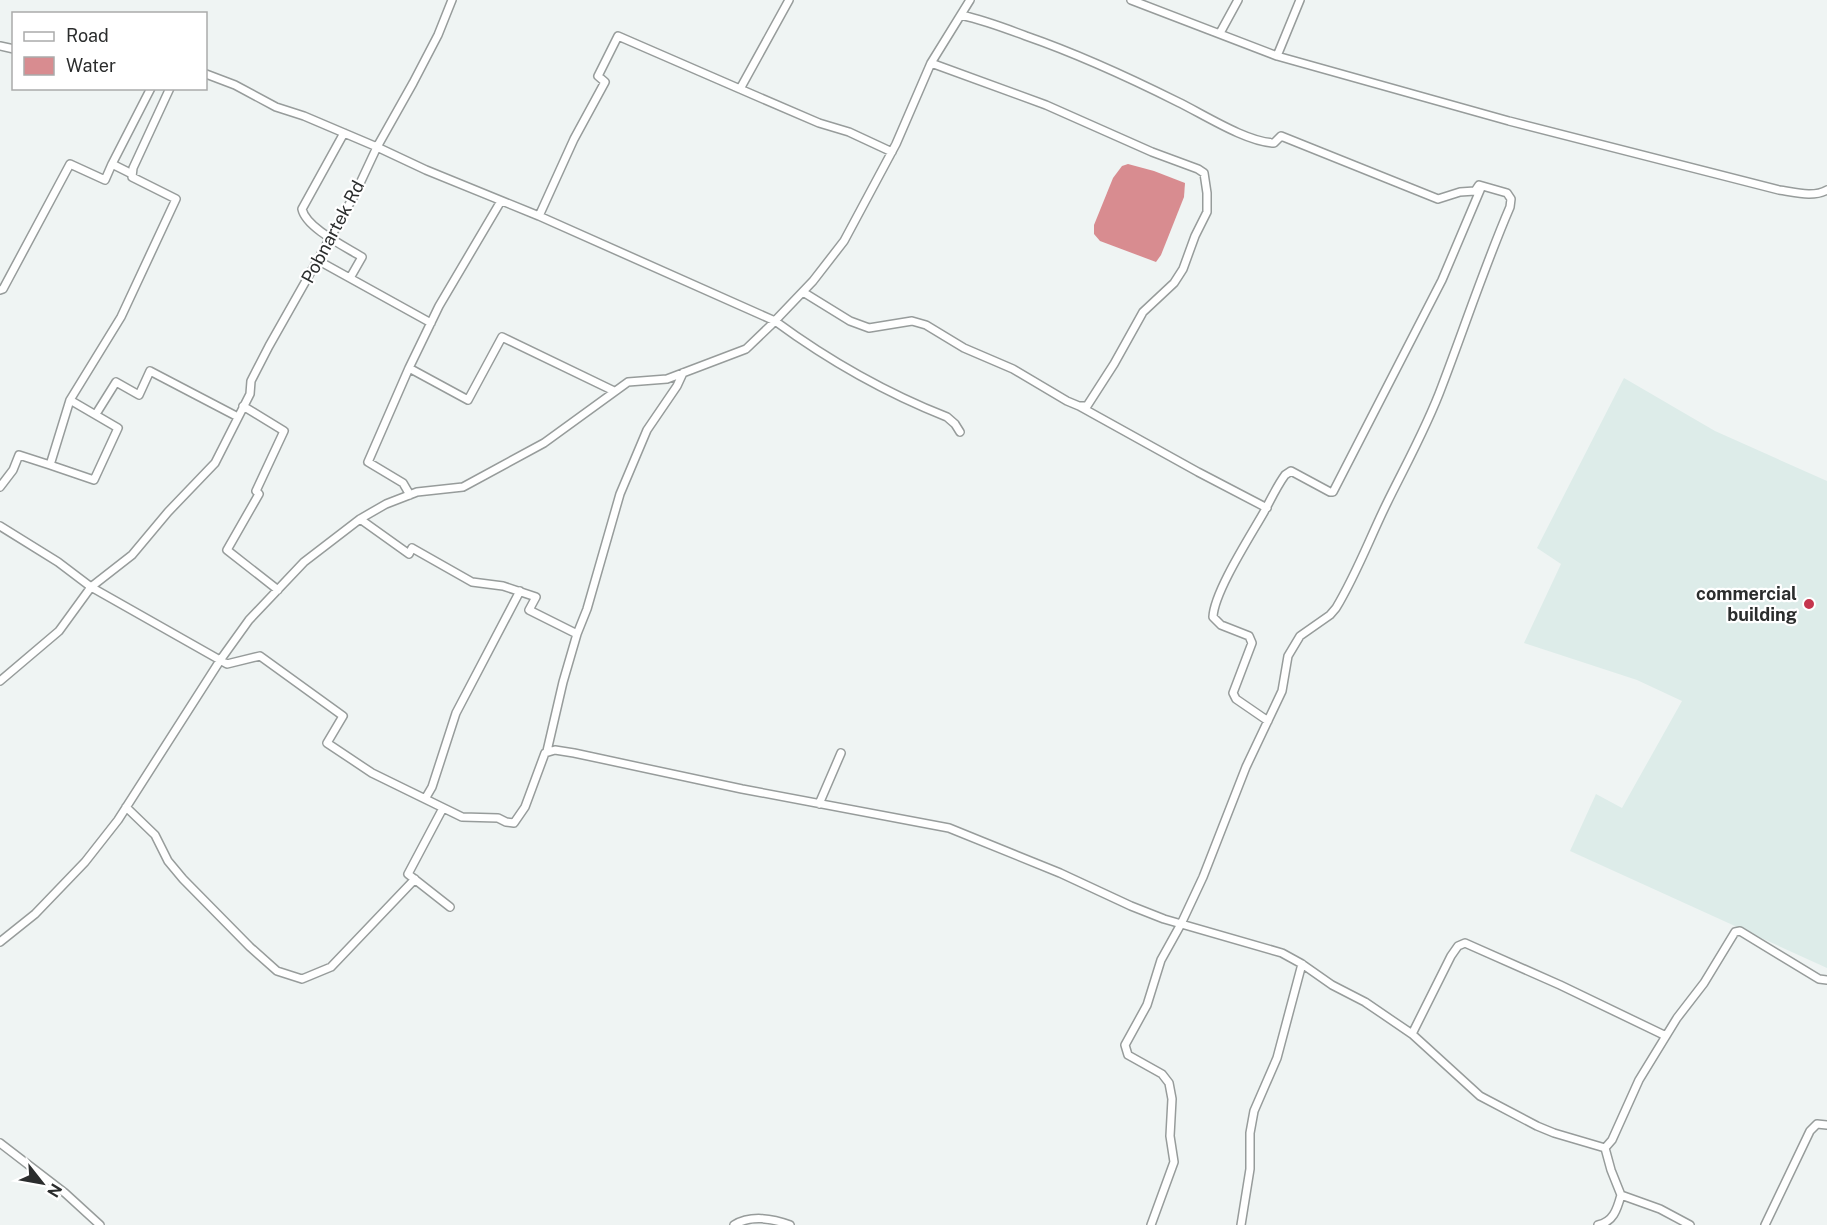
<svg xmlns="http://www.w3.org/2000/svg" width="1827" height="1225" viewBox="0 0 1827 1225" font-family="'Public Sans',sans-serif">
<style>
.built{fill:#ddece9}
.water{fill:#d88c90}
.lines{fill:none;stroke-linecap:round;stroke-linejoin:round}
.street-casing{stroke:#979c9b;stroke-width:10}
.street{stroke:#fff;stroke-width:7}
.poi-dot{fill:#c5354d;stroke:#fff;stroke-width:2}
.labels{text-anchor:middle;stroke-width:4.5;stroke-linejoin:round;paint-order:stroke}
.street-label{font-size:18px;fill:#2b2d2d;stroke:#fff}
.poi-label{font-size:18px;font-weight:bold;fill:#2b2d2d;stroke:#fff;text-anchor:end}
</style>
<rect width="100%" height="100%" fill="#eff4f3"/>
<path class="built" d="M1624,378L1715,431L1827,481V968L1570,851L1596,794L1622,808L1682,701L1637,680L1524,643L1561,564L1537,548Z"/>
<path class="water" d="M1128,164L1154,171L1185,183L1184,197L1161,255L1156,262L1100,241L1094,234V225L1113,178L1122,166Z"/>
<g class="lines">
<g class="street-casing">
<path id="street" d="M452,0L438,35L413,83L377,147L355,194L269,346L251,381L250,394L215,463L168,512L132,555L91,587L227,664L260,656L343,716L327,743L372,773L462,817L498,818L506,822L514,823L525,807L545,753L555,750L574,753L742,789L949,828L1060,873L1131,906L1164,919L1282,953L1302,964L1332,985L1365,1002L1412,1034L1480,1096L1537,1126L1554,1133L1605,1148L1611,1170L1621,1195L1660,1209L1690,1225
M789,0L740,89L819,123L849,132L892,152
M1131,0L1277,56L1509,121L1779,190C1794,192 1813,198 1827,190
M961,15C983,20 1005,28 1026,36C1078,54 1128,77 1178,102C1203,114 1246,142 1274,143L1281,136L1438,199L1460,192L1475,191L1479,185L1507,193L1511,199L1510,207C1485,265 1465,326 1442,386C1427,427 1405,466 1386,505C1369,540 1356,575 1336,608L1330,615L1300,636L1288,656L1282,691L1246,767L1203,877L1181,924L1161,960L1147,1005L1125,1045L1128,1055L1162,1074L1169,1083L1172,1099L1170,1136L1174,1162L1151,1225
M1220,33L1238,0
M0,46L14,49
M1277,56L1300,0
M206,74L235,85L276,107L304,116L377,147L426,170L539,216L775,321C828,360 886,393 947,417L955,424L960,432
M344,133L302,209C306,228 346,247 362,257L350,278
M112,164L151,88
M539,216L574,139L605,82L598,76L618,36L740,89
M319,261L431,323
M0,290L3,289L70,164L105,180L112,164L132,174
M803,292L850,321L869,328L912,321L926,325L964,348L1013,369L1067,401L1079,406H1087L1114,364L1143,312L1174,283L1183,269L1195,236L1207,212V193L1204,173L1198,169L1152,152L1046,105L931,63
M409,368L439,306L501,201
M243,406L284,431L256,491L259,494L227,550L278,590
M1079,406L1198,472L1267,508
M96,414L116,382L139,395L150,371L238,417
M50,465L94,480L118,428L70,400
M0,487L13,470L19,455L50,465L70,400L121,317L176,199L132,177L133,168L170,88
M410,495L403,483L368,462L409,368L468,400L502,337L614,391
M360,519L409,554L412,548L472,582L503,586L536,597L529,610L577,634L587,609L620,494L647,430L677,386L683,373
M0,526L58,562L91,587L59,631L0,681
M1268,721L1236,699L1233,693L1252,643L1249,636L1221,625L1213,617C1214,592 1251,535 1264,512C1271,499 1277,486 1285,475L1291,471L1330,492H1333L1442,280L1481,188
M547,751L563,682L577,634
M425,799L432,787L456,713L520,591
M819,804L841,753
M126,807L155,835L168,861L183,879L250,947L277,971L302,979L331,967L415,879
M443,808L408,874L450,907
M0,942L35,914L85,862L118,820L221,659L249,620L304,562L360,519L386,504L417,492L463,487L544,443L628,382L667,379L746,349L770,326L813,281L844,241L896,144L931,63L970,0
M1412,1034L1451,956L1458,946L1465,943L1560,985L1666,1036
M0,1143L65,1193L100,1225
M1605,1148L1612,1140L1639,1080L1677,1018L1704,983L1735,932L1740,931L1819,979L1827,980
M734,1225C750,1215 772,1218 790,1225
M1241,1225L1250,1169V1133L1254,1111L1277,1058L1302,964
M1598,1225C1613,1222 1617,1210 1621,1195
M1765,1225L1810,1131L1817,1124L1827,1125"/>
</g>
<use href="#street" class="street"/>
</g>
<circle class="poi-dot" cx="1809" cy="604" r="6"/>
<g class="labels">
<g class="street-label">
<text transform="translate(333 232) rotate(-62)" y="6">Pobnartek Rd</text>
</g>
<g class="poi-label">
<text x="1797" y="600">commercial<tspan x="1797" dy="21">building</tspan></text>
</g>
</g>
<rect x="12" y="12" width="195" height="78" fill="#ffffff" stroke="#aaabab" stroke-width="1.5"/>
<rect x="24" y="32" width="30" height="9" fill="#ffffff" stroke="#aaabab" stroke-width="1.5"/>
<text x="66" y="42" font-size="18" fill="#2b2d2d">Road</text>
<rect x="24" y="57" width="30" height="18" fill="#d88c90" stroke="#aaabab" stroke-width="1.5"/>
<text x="66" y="72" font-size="18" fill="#2b2d2d">Water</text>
<g transform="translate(42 1183) rotate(121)" stroke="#ffffff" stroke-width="4.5" paint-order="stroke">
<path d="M0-4.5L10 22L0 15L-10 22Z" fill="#2b2d2d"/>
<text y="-9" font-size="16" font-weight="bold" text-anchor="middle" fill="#2b2d2d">N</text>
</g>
</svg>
